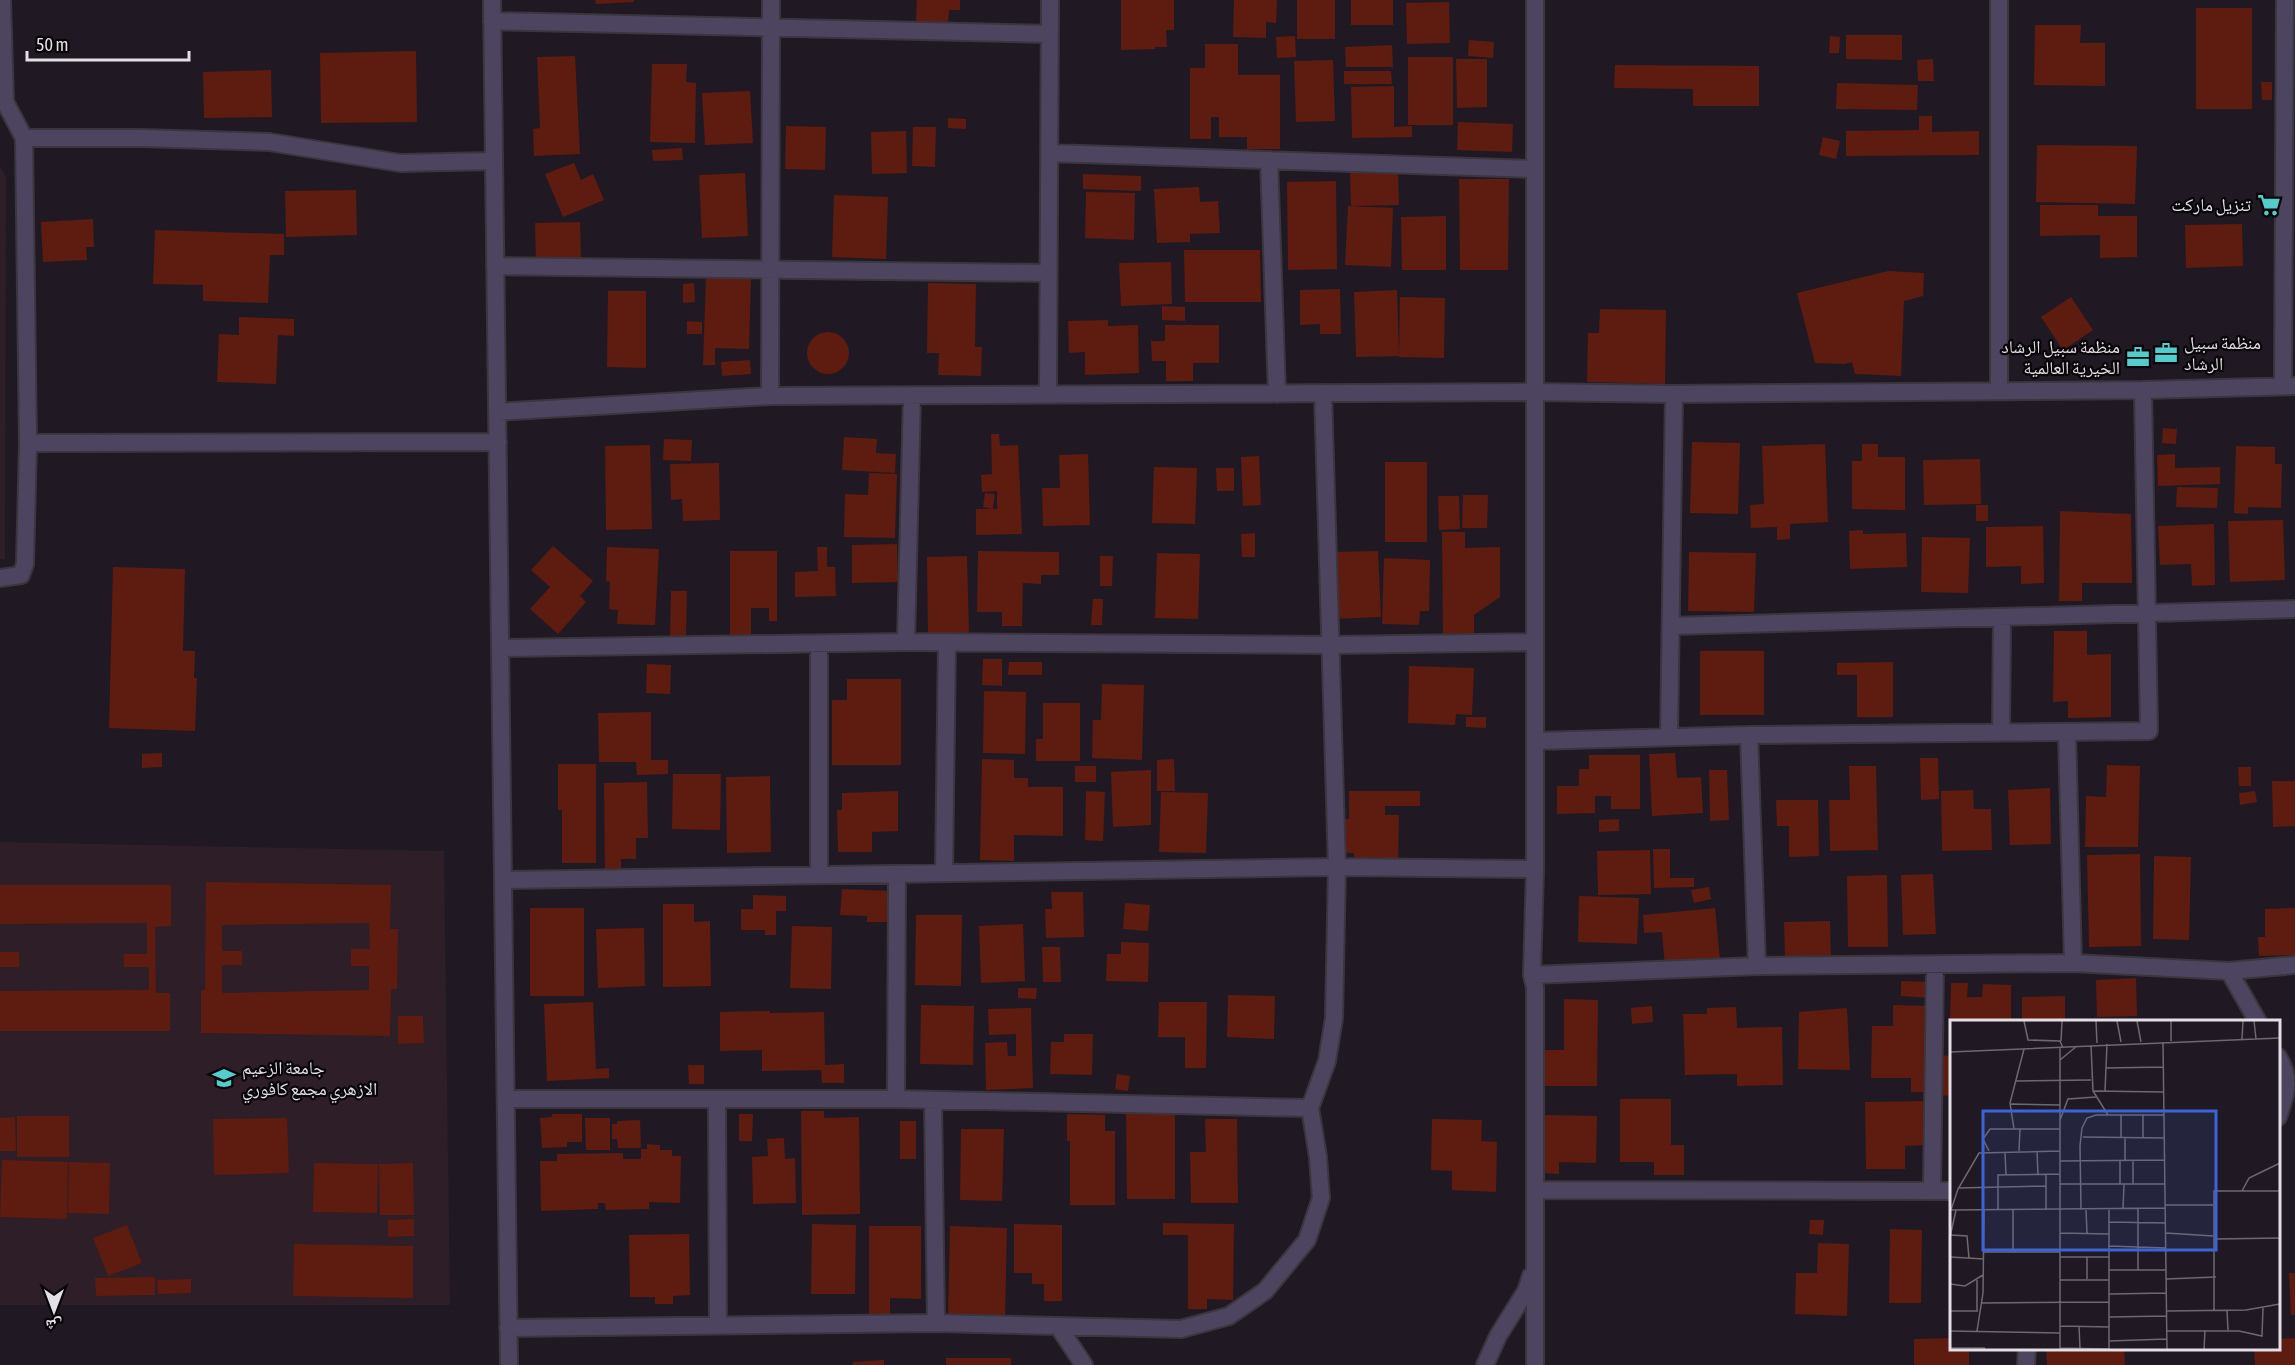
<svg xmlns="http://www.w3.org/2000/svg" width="2295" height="1365" viewBox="0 0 2295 1365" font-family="'Asap Condensed','Noto Naskh Arabic',sans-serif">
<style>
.education{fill:#2d1e28}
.building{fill:#5e1b10;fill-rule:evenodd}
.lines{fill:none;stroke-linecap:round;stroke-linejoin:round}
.minor-casing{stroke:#3b353e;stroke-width:20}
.minor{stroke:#4d455f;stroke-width:16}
.labels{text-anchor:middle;stroke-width:4.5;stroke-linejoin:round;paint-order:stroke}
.poi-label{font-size:18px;fill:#e4dee6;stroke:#080609;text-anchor:end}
.inset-road{fill:none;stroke:#6e6871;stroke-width:1.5}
.view{fill:#3b64da;fill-opacity:0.15;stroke:#3b64da;stroke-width:3}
.inset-edge{fill:none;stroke:#e4dee6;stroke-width:3}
</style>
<rect width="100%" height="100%" fill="#201923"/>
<path class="education" d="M0,166L6,177L5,559H0Z
M0,842L444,851L450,1305H0Z"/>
<path class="building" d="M595,0H634V2L596,4Z
M917,0H960V10H949L948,24L916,22Z
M1121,0H1174V30H1166L1167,47H1155V49L1121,50Z
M1234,0H1277L1276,23L1266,22V38L1233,37Z
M1297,0H1335V39H1297Z
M1351,0H1393V25H1351Z
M1449,2L1450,43L1407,44L1406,3Z
M2196,8H2252V109H2196Z
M2035,25H2081L2080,43H2105V86L2034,85Z
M1846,35H1902V60L1846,59Z
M1295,36L1296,57L1277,58L1276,37Z
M1830,36L1840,37L1839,53H1829Z
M1469,40L1494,42L1493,58L1468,56Z
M1205,44H1238V75H1280V149H1247V137H1219V117H1211V139H1190V68H1205Z
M1392,45L1393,67H1346L1345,47Z
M416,51L417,122L321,123L320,53Z
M575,56L580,154L534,156L533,129L540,128L537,57Z
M1408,57H1453V125H1408Z
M1456,59H1487V107L1457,108Z
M1933,59L1934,81H1918L1917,60Z
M1333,60L1335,121L1296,122L1294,61Z
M652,64H687L686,82L696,83L695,143L650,142Z
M1615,65L1759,66V106H1693V89L1614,88Z
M271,70L272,117L204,118L203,72Z
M1344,71H1391L1392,84H1344Z
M2261,82H2272V100H2262Z
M1837,83L1918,85L1917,110L1836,109Z
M1394,86V127L1412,126V137L1352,138L1351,87Z
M750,91L753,143L705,145L702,93Z
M1919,116H1932V132L1979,131V155L1846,156V131L1919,130Z
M948,118L966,119V129L948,128Z
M1458,122L1513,124L1512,152L1457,150Z
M786,126L826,127L825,170L785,169Z
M913,127H936L935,167L912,166Z
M906,131L907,173L872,174L871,132Z
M1823,137L1840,141L1836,159L1819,155Z
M2037,145L2137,146L2135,204L2036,202Z
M682,148L683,160L653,161L652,150Z
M574,163L581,180L593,174L604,200L563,217L545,174Z
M1398,172L1399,205L1351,206L1350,173Z
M745,173L748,236L702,238L699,175Z
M1083,174L1141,176V191L1083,189Z
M1459,179H1509L1508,270H1460Z
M1336,181L1337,269L1288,270L1287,182Z
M1199,187L1200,202L1218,201L1220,233L1190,234V242L1157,243L1154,189Z
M356,190L357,235L286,237L285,191Z
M1086,192L1135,193L1134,240L1085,238Z
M834,195L888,197L886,259L832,257Z
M2040,205H2098V216H2137V257L2100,258V235L2040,236Z
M1348,206L1393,208L1391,267L1345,265Z
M1446,216V270H1402L1401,217Z
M93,219L94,247H86L87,260L43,262L41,222Z
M580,222L581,259L536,260L535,223Z
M2242,224L2243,266L2186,268L2185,225Z
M155,230L284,234V255H270L268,303L203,301V285L153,284Z
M1184,250H1260L1261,302H1185Z
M1171,262L1172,304L1121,306L1119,263Z
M1888,271L1924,273L1923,296L1904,301L1901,376L1855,374L1852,362L1845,364L1815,363L1797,293Z
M706,276L751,277L749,349L715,348V365H703Z
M694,283L695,302L683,303V284Z
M928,283L976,284L975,347H982L981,376L938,375L939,353H927Z
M1340,289L1341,334H1320V324L1300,325V290Z
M1397,290L1399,356L1356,357L1354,292Z
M608,291H646V368L607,367Z
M1400,297L1445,298L1444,358L1399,357Z
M2071,297L2093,330L2063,350L2041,317Z
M1162,306L1185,307V321L1162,320Z
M1600,309L1666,310L1665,384L1587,382L1588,333H1599Z
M239,317L294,319V336L278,335L276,384L217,382L219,334L239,335Z
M1108,320V326L1138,325L1139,373L1085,375V352L1069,353L1068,321Z
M687,321L702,322V334H687Z
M1165,325H1219V363H1193V381H1166V361H1152L1151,341H1165Z
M807 353a21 21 0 1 1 42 0a21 21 0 1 1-42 0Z
M750,360L751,374L722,376L721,362Z
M2163,428L2177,429L2176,444L2162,443Z
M991,434H999L1000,446L1018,445L1022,534L976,535V509H997V491L982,492L981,475L992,474Z
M844,437L877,439L876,453L896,454L895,473L842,470Z
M664,439L692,440L691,461L663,460Z
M1692,442L1740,443L1738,514L1690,513Z
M1825,444L1828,522L1790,524V539L1777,540V527L1751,528L1750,505L1764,504L1762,446Z
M1862,444H1878V457H1905V510L1852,509V461H1862Z
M650,445L652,529L606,530L605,446Z
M2236,446L2275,447V464H2282L2281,508L2248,507V514L2234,513Z
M1088,454L1090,525L1043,526L1042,488H1060L1059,455Z
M2175,454V468L2220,467V484L2158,486L2157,455Z
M1259,456L1261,505L1243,506L1241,457Z
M1980,459L1981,504L1924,505L1923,460Z
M1385,462H1427V542H1385Z
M719,463L720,520L683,521L682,499L671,500L670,464Z
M1154,467L1197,468L1195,524L1152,523Z
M1216,468H1234V491H1217Z
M869,473L897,474L895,538L844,537L845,494L868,495Z
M2177,487L2218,488L2217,508L2176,507Z
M985,493L995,494L993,509L983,507Z
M1463,495H1488L1487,528H1462Z
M1438,496H1459L1460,529L1439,530Z
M1976,505H1988V521H1976Z
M2060,511L2131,514L2132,583H2082V601H2059Z
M2283,520L2285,580L2230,582L2228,521Z
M2214,524L2215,585L2192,586L2191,564L2160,565L2158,526Z
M2043,526L2044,583L2021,584V566L1986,567V527Z
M1863,530V534L1906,533L1907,567L1850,569L1849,531Z
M1442,532H1465V548L1500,547V597L1474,615V634H1443Z
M1255,533V557H1242L1241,534Z
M1922,537L1970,538L1968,593L1921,592Z
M897,544L898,582L852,583V545Z
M553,546L593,581L580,596L586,602L558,634L530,609L550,587L531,570Z
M607,547L659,549L655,625L617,624L618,610L609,609L610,582L606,581Z
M817,547H827V567H835L836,596L795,597V572L818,571Z
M730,551H777V621H769V608H751V635H730Z
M978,551L1059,552V575H1041V584L1023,583L1022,626H1002V612H977Z
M1378,551L1381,617L1333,619L1331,552Z
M1689,552L1756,553L1754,612L1688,611Z
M1157,553L1200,554L1198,619L1155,618Z
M967,556L969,636L928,637L927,557Z
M1100,556H1113L1112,586H1100Z
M1384,558L1430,560L1429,611H1420L1419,625L1382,624Z
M113,567L185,569L183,651H195L194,678H197L195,731L109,728Z
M671,591H687L686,636H670Z
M1093,599H1103L1102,625H1091Z
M2054,631H2087V655L2111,654V717L2068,718V701L2053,702Z
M1700,651H1764V715H1700Z
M983,659H1002V686L982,685Z
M1009,662H1042V675H1008Z
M1893,662V717H1857V675H1837V663Z
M647,664L671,665L670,694L646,693Z
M1409,666L1474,668L1472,715L1456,714L1455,725L1408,723Z
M847,679H901V765H832V700H847Z
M1102,684L1144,685L1142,760L1092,758L1093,720H1101Z
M984,691L1026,692L1025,754L983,753Z
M1043,703H1080V761H1036V739H1043Z
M651,712V760H668V774L637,775L636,762H599L598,713Z
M1466,717H1486V728L1466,727Z
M162,753V767L142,768V754Z
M1675,753L1677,778L1701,777L1703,813L1652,816L1649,754Z
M1589,755H1640V809H1611V796H1595V813L1557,814V786H1579V769H1589Z
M1920,758H1938L1939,799L1921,800Z
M982,759L1014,760V778H1028V787H1063V836L1014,835V861L980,860Z
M1174,759L1175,791H1157V760Z
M558,764H596V863H562V810H558Z
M2107,765L2140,766L2138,847H2085L2086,796L2106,797Z
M1075,766H1096V782H1075Z
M1849,766H1876L1878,850L1830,851L1829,800H1850Z
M2238,767H2251V786H2239Z
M1151,770V825L1113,827L1111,772Z
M1709,770H1727L1729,820L1710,821Z
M673,774H721L720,830L672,829Z
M770,776L771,852L727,853L726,777Z
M2272,781H2295V826L2273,827Z
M647,782L648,838H636V859H621V873H605L604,783Z
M2050,788L2051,844L2010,845L2008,790Z
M1973,790L1974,809H1991L1992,850L1942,851L1941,791Z
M898,791V831L872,832V852H838L837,810H842V793Z
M1086,791L1105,792L1103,841L1085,840Z
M1349,791H1420V806H1385V815H1399L1398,866H1354V853L1328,852L1329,819H1349Z
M2255,791L2257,802L2240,805L2239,793Z
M1161,792L1208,793L1206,853L1159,852Z
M1776,800H1818L1819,856L1789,857V826H1777Z
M1619,819V831L1599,832V820Z
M1653,849H1670V878H1694V887L1654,888Z
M1650,850L1651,894L1598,895L1597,851Z
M2140,854L2141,946L2089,947L2087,855Z
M2154,856L2191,857L2189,940L2153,939Z
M1933,874L1936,934L1903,935L1901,875Z
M1887,875L1888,947H1848L1847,876Z
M206,882L391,885L390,929H398L397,989H391L390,1036L201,1033V990H205ZM369,923L370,949H351V966H369V990L222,993V965H242V951H222V925Z
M0,885H171V926L155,927L156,993H170V1031H0V991L149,990V967H124V954H147V923L0,924Z
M1709,887L1711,899L1694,903L1691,890Z
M842,889L893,891L891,922H867V916L840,915Z
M1051,892H1083L1084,937L1046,938L1045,909H1052Z
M753,895L786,896V911H776V935H765V930H741V909H753Z
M1579,896L1639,898L1637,944L1578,942Z
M1125,903L1150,905L1148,931L1123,929Z
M663,904H694V922L710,921L711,986L663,987Z
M530,908H584V996H530Z
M1715,908L1720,959L1665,967L1662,932L1644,933L1643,915Z
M2295,908V955L2259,956L2258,937H2265V909Z
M916,915H962L961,986L915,985Z
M1830,921L1831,960L1785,959L1784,922Z
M1023,924L1025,981L981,983L979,926Z
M792,926L832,927L831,989L790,988Z
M644,928L645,986L598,988L596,929Z
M1121,942L1149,943L1148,982L1106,981L1107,954H1121Z
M1042,947H1060L1061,982H1043Z
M0,952H19V967H0Z
M2136,978L2137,1016L2097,1017L2096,980Z
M1901,981L1931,982L1930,998L1901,996Z
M1951,983H1968L1967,997H1982L1983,984L2011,985V1022H1950Z
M1018,988H1037L1036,999L1018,998Z
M1228,995L1275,996L1274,1039L1227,1037Z
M2065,996V1022H2022V997Z
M1564,999L1598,1000L1597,1086H1545V1050H1564Z
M593,1002L596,1069L609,1068V1078L547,1081L544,1004Z
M1159,1002H1207L1206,1068H1185V1037H1158Z
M921,1005L974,1006L973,1065L920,1064Z
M1893,1005L1929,1006L1928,1092H1911V1078H1871L1872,1026H1893Z
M1652,1006L1653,1022L1632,1024L1631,1008Z
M1736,1007L1737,1028L1782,1027L1783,1085L1737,1086V1074L1685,1075L1683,1014H1707V1008Z
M1031,1008L1033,1088L986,1090L985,1043L1007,1042L1008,1056H1016V1034L989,1035L988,1009Z
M1847,1008L1850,1070L1798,1069L1799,1012Z
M770,1011V1013L824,1012L825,1065L844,1064V1083H822L821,1070L762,1071V1050L720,1051V1012Z
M398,1016H423L424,1043L398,1044Z
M1064,1034H1093L1092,1075L1050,1074L1051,1042H1064Z
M1939,1055L1952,1056V1096L1937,1095Z
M688,1065H704V1084H689Z
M1117,1074L1130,1076L1128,1091L1115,1089Z
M1620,1099H1671V1145H1684V1175H1654V1162H1620Z
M1925,1101V1145L1905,1146V1169H1866L1865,1102Z
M801,1111H824V1118L859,1117L860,1214L802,1215Z
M1175,1113V1199H1127L1126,1114Z
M552,1114H582V1142H567V1147L542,1148L540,1118L552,1117Z
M739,1114H753L752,1141H739Z
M1067,1114L1105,1115V1131H1115V1205H1070V1141H1067Z
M1543,1115L1597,1116L1596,1163L1559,1162V1174L1541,1173Z
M17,1116H69V1157H17Z
M15,1117L16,1151H0V1118Z
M287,1118L289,1173L214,1175L213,1119Z
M585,1118H610V1150H586Z
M1205,1119H1237L1238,1203H1191L1190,1152H1206Z
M1432,1119L1482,1120L1481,1141L1497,1142L1496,1192L1452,1190V1171L1431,1170Z
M640,1120L641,1148H618L617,1139H612V1124H617V1121Z
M900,1121H916V1159H900Z
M961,1129H1004L1002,1201L960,1200Z
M784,1138L785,1159L795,1158L796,1203L753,1204L752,1157L768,1156L767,1139Z
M647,1144L660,1145V1150H672V1156H681L680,1203L649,1202V1209L606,1210L605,1203H598V1209L541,1211L540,1161H557V1154L623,1153V1159H641V1149H647Z
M2,1160L68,1162L67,1219L0,1217Z
M69,1162L110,1163L109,1214L68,1213Z
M314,1163L378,1164L377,1213L313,1212Z
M413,1163L414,1215H380L379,1164Z
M414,1219V1236L388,1237V1220Z
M1810,1220H1824L1823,1235L1809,1234Z
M1163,1223L1234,1224L1233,1300L1207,1299V1309H1188V1235H1163Z
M812,1224L856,1225L855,1294H811Z
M1014,1224L1062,1225V1301H1044V1284H1032V1273H1014Z
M127,1225L142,1263L108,1276L93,1238Z
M869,1226H921V1299L890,1298V1315L869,1314Z
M950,1226L1007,1228L1005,1317L948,1315Z
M1890,1229L1922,1230L1921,1303H1889Z
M689,1234L690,1295L673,1296V1304H655V1297H630L629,1235Z
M1818,1243L1849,1244L1847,1316L1795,1314L1796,1273H1817Z
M294,1244L413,1246V1298L293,1296Z
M2289,1273H2295V1315H2291Z
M155,1277V1295L96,1296L95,1278Z
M191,1279V1293L158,1294L157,1280Z
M1952,1338V1348H1969V1365H1914V1339Z
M2295,1338V1365H2255L2254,1348H2278V1339Z
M2046,1348H2124L2125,1365H2047Z
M946,1358H1011V1365H946Z
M884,1360V1365H853V1362Z"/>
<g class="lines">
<g class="minor-casing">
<path id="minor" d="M492,0L509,1365
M1535,0V869L1532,975L1535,987V1365
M492,21L1049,34
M24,138H141L269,142L400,163L494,161
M1049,153L1535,169
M1269,160L1277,394
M495,266L1047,273
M2283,386L2285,0
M1999,391V0
M1048,395L1050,0
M770,396L771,0
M497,412L770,396L1535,392L1674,394L2143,390L2295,386
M28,443L498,442
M0,578L21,575L25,564L28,443L24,138L5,102L2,0
M1671,626L2295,609
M906,642L912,396
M500,648L906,642L1330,645L1535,642
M2001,733L2002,617
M2067,733L2073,963
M1749,735L1757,966
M1669,737L1674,394
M1535,741L1749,735L2149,731L2143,390
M944,873L947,643
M819,875V644
M503,880L1337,867L1535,869
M2229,971L2258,1022
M1532,975L1757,966L2073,963L2229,971L2295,965
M2278,1057C2292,1080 2286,1093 2278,1117
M506,1099H896L1310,1108
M717,1099L718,1326
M896,1099L897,874
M933,1101L936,1323
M1535,1190L1952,1191
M1932,1191L1935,965
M1058,1326L1084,1365
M508,1328L936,1323L1181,1329L1229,1316L1265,1291L1307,1240L1321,1198L1318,1157L1310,1108L1327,1061L1334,1018L1337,867L1323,393
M1485,1365L1498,1336L1526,1291L1531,1276
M2026,1365L2027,1348"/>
</g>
<use href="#minor" class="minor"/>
</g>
<defs>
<g id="supermarket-bare" transform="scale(1.8)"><path d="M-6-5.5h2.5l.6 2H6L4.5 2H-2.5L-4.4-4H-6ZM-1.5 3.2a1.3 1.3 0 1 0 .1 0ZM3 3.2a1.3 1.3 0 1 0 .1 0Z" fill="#53cdcb" stroke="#080609" stroke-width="2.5" paint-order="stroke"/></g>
<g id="office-bare" transform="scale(1.8)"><path d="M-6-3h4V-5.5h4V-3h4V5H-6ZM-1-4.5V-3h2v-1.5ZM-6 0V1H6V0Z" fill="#53cdcb" stroke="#080609" stroke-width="2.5" paint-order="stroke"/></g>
<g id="university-bare" transform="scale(1.8)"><path d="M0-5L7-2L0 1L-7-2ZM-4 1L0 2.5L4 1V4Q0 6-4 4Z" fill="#53cdcb" stroke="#080609" stroke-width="2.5" paint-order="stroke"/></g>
</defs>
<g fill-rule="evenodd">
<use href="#supermarket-bare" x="2269" y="205"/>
<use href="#office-bare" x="2166" y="353"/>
<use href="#office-bare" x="2138" y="357"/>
<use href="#university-bare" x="224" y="1078"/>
</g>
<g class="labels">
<g class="poi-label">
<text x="2251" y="211">تنزيل ماركت</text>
<text x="2184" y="349" text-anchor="start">منظمة سبيل<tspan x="2184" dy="21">الرشاد</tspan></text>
<text x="2120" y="353">منظمة سبيل الرشاد<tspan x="2120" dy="21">الخيرية العالمية</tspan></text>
<text x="242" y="1074" text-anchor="start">جامعة الزعيم<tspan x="242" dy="21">الازهري مجمع كافوري</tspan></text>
</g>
</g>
<g transform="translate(1950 1020)">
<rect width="330" height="330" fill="#201923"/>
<path class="inset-road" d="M74,1L78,20L110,21L113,28M146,1L147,23M167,1L171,22M187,1L191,22M304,1L306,19M292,19L293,1M111,21L112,1M221,21V1M213,22L217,329M141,25L143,71L158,95M110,28V329M0,32L330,18M110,40L127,26M156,48L214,47M65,61L141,60M144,71L214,72M155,71L157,24M61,84L110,85M171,95V117M193,95V118M110,100L118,79L146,77M64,109L60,83L74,29M133,117L215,118M39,131L33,119L40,109H110M69,131L70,109M87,131L88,155M55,132L56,155M175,140V118M110,141L215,140M110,164H215M170,164V141M183,164V141M8,168L96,166M292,171L299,158L330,143M215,185H263M96,189V155M173,189L174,164M0,190L215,188M1,190L8,169L29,133L110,131M48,190V155L110,154M131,190L130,126L132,108L137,98L146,95H214M136,190L137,213M159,202L216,203M110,213L159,214M216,213L263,216M1,215L17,216L19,238M0,217L6,190M266,219L330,218M159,226L216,228M34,232H110M63,232V190M0,237L34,239M110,237H159M159,250H216M188,250V189M137,259V237M216,259L266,257M27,260V291M110,260H159M0,264L15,266L33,255M159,274L216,273M32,283L159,282M0,291H28M217,291L296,290L330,284M264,291V171H330M277,291L278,310M159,297L217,296M110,306L159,307M129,306L130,328M0,311L110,313M27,311L33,273L34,190M217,311H289L312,316L313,288M159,321L217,319M0,328H35M110,328L159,329M159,329V190M254,329L255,310"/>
<path class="view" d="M33,91H266V230H33Z"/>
<rect width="330" height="330" class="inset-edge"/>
</g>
<g transform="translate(54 1311) rotate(180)" stroke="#080609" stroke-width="4.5" paint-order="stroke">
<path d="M0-4.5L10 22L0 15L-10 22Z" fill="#e4dee6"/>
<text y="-9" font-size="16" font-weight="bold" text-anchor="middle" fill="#e4dee6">ش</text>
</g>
<path d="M27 51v9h162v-9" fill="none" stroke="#e4dee6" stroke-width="3"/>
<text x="36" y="51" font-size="18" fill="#e4dee6" stroke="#080609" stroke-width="4.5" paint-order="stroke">50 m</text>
</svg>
